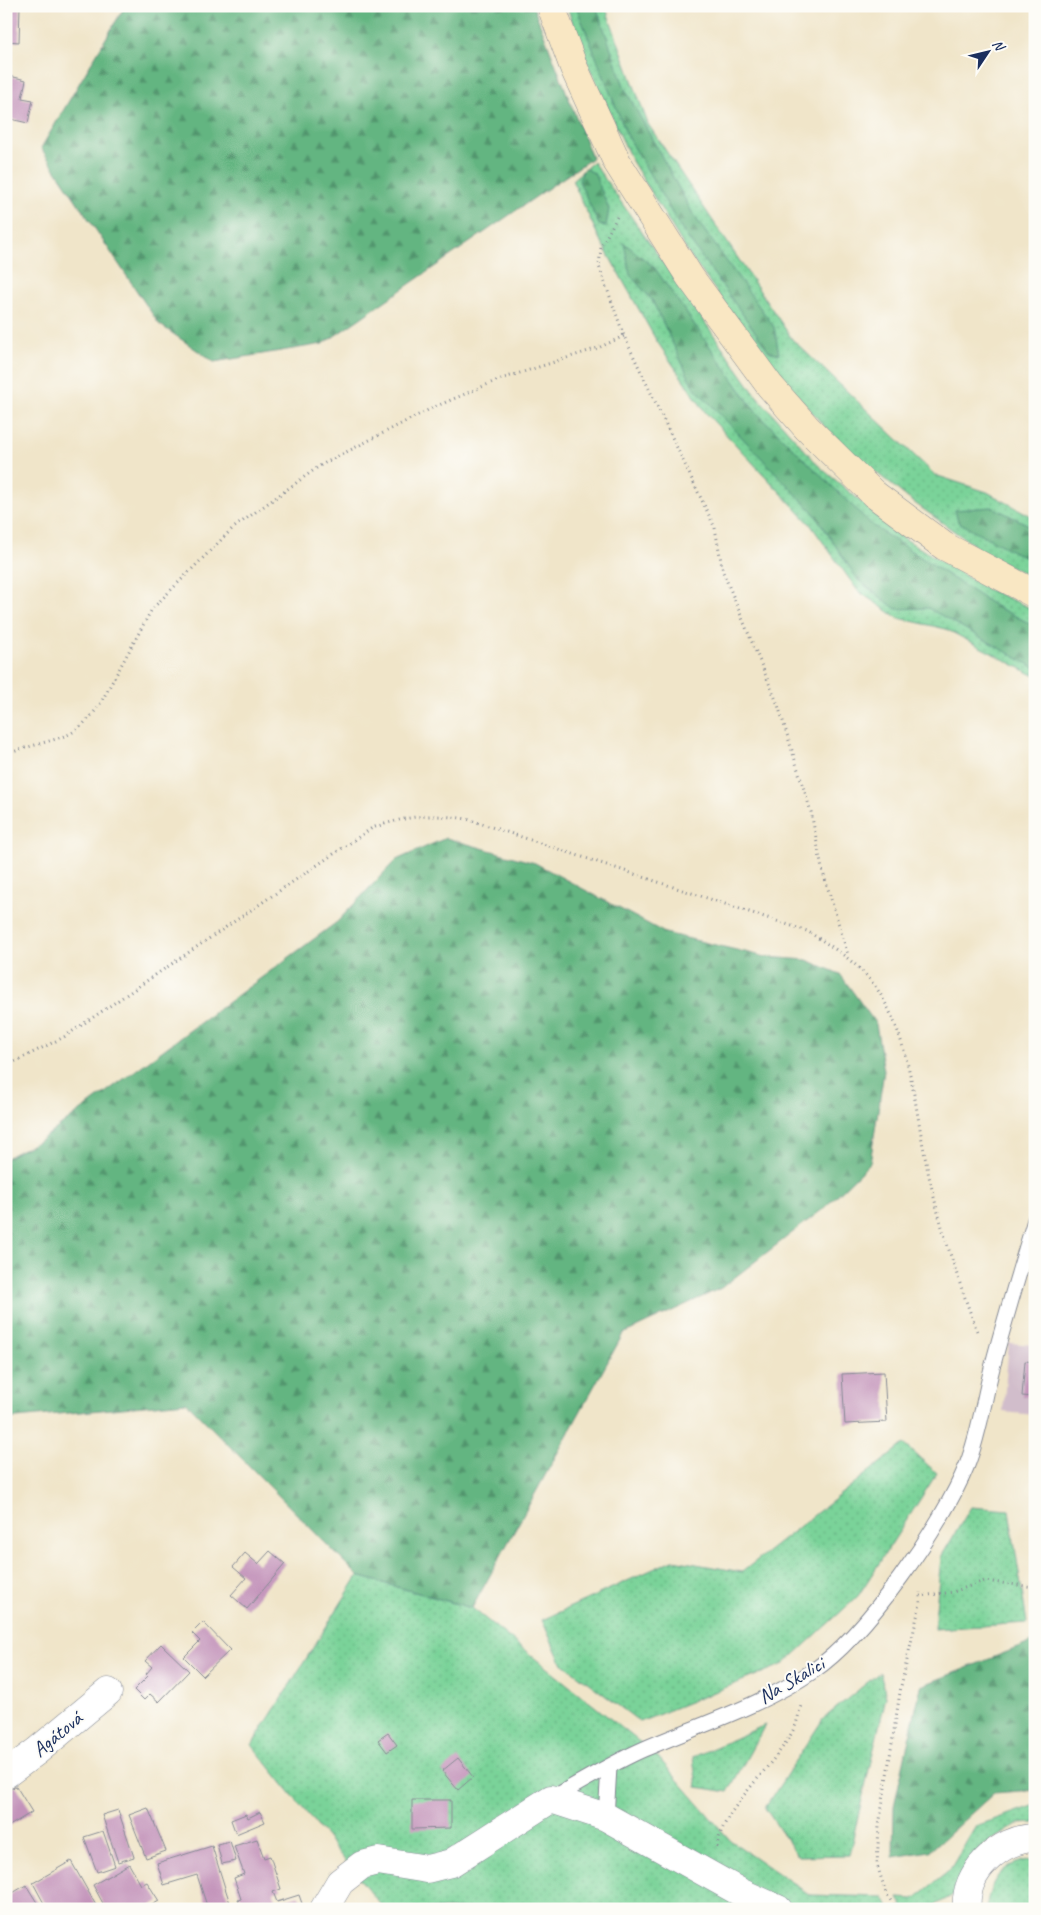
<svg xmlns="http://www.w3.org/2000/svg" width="1041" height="1915" viewBox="0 0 1041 1915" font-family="Caveat,sans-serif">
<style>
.industrial{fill:#d1bdcb}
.grass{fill:url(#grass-dots);stroke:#4a817c}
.forest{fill:url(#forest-firs);stroke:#3f7270}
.building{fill:#c393ba}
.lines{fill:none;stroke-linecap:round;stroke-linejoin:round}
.lane-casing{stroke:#868a94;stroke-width:17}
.street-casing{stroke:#868a94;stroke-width:29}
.secondary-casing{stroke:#868a94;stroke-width:29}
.path{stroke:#868a94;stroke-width:3;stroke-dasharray:1 4;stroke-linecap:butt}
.lane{stroke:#fff;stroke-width:15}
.street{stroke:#fff;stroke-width:28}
.secondary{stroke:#f9e7c3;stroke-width:28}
.labels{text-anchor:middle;stroke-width:4;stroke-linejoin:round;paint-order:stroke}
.street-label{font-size:21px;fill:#1b2f5e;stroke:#fdfcf7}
</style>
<defs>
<pattern id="grass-dots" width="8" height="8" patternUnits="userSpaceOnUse" patternTransform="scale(1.25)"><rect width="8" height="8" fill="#7ad399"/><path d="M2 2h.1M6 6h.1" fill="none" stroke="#69b586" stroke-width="1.8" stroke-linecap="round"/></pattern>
<pattern id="forest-firs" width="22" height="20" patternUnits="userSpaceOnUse" patternTransform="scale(1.25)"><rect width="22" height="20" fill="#63b581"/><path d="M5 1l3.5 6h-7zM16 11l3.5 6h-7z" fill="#51946d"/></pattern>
</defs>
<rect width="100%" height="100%" fill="#fdfcf7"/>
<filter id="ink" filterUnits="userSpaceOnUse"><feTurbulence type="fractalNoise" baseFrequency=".02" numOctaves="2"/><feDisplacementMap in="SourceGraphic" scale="10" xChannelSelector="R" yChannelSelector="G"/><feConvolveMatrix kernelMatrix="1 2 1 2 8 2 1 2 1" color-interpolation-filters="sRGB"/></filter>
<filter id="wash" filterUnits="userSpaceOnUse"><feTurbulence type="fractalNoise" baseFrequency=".0096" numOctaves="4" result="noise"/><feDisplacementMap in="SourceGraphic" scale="20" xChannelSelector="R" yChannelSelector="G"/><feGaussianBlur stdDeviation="1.12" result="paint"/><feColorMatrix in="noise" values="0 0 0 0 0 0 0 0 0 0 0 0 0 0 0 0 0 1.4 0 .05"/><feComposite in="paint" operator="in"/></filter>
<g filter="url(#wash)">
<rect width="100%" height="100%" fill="#f0e5c9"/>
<path class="industrial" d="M1009,1343L1035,1345V1415L1003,1412Z"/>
<path class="grass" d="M567,6H605L648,124L792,339L935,475L987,492L1035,518V579L985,553L909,499L834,438L761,352L690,256L632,161L581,49Z
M593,162L755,394L820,467L905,539L987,589L1035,610V676L946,629L898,618L858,591L810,524L706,413L656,340L599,238L572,180Z
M904,1444L937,1473L858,1596L784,1664L640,1722L561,1662L542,1620L673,1560L742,1572Z
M971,1507L1009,1510L1027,1623L934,1629L941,1557Z
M358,1576L472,1608L657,1756L730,1840L810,1895L884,1897L890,1909H384L252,1745Z
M880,1672L886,1697L849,1855L798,1856L765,1808L823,1719Z
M765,1725L728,1792L697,1787L693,1757Z
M1035,1805V1823L1017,1824L983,1846L960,1891L929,1909H904L898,1898L914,1899L949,1871L976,1826Z
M1035,1859V1909H986C991,1877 1002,1863 1035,1859Z"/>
<path class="forest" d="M125,6H533L592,158L323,344L214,362L159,324L41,148Z
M576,6H596L625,89L694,216L774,327L779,354L769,351L680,227L626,133Z
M584,168L594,173L609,209L606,226L599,225L579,181Z
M624,243L654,267L755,411L873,526L995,606L1035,626V668L928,608L896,609L858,580L814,513L693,386L652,300L630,275Z
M992,507L1035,528V563L958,522L955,510Z
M446,838L535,863L665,933L766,957L807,960L840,974L876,1024L884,1071L870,1163L823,1209L721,1288L623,1334L472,1608L358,1576L186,1402L6,1419V1158L41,1140L337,922L396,860Z
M1035,1641V1790L994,1793L930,1851L893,1857L894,1806L921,1686Z"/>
<g id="blocks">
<path class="building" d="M6,6H20L19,42L6,41Z
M6,75L26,80L22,98L33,100L28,123L6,118Z
M1025,1361L1035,1362V1397L1022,1396Z
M884,1372L887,1422L845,1424L842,1374Z
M270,1551L285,1564L247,1609L231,1595L246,1578L233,1567L245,1553L258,1564Z
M203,1622L230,1650L203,1676L184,1657L200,1641L192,1633Z
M161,1644L189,1671L159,1702L150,1694L144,1700L134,1690L148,1676L146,1674L152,1667L145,1661Z
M388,1733L397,1745L387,1752L378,1740Z
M458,1758L473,1777L458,1790L442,1771Z
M16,1786L32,1812L6,1828V1792Z
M412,1800H451V1828L412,1829Z
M148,1808L166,1851L146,1858L129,1815Z
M118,1810L134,1857L118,1862L102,1815Z
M260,1812L265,1822L236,1834L231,1820L246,1814L248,1818Z
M103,1831L115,1866L97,1872L84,1837Z
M257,1839L264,1858L270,1856L281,1889L273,1892L277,1902L299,1895L304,1909H242L238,1900L241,1899L234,1878L244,1874L234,1846Z
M230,1841L236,1861L222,1864L217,1844Z
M212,1846L226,1891L232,1909H208L197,1875L164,1885L157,1863Z
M71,1861L98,1909H47L33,1883Z
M129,1864L141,1885L147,1882L159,1901L145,1909H103L105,1907L93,1885Z
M26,1885L41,1909H10L6,1902V1897Z"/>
</g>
</g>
<g filter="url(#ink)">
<use href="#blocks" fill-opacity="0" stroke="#868a94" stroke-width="1"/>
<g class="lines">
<g class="lane-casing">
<path id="lane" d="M551,1799C581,1782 612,1763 644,1749C700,1725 761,1706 813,1671C865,1636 943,1525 967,1465C979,1435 984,1399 992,1368C1005,1318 1020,1269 1035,1220
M606,1817L609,1767"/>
</g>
<g class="street-casing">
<path id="street" d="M6,1774L37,1751L108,1692
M324,1909L340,1882L362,1865L378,1861L427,1869L451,1863L551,1799L606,1817L740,1892L778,1909
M967,1909C963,1873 1000,1838 1035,1838"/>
</g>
<g class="secondary-casing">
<path id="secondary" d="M551,6L574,68L617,162L690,277L770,386L807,428L874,494L944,546L1035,594"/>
</g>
<path class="path" d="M617,217L601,247L599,266L624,336L715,528L723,572L778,705L811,812L822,869L848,955
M6,755C26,746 47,743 67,735C80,730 91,716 99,706L152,609L232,529L321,465L432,408L498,380L598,348L624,336
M6,1066L64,1037L372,828C408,816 428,813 467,819L807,931C834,948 861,964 879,992C911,1043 915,1109 927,1167C939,1224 957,1277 977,1331
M920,1596L953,1592L984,1581L1035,1587
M717,1847C722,1806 780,1763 796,1724C798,1718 799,1712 801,1706
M693,1909L698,1901
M896,1909L886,1893L877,1865L879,1826L901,1686L920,1604V1592"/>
<use href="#lane" class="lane"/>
<use href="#street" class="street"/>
<use href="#secondary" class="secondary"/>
</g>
</g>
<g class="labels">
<g class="street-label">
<text transform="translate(791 1680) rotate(-30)" y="7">Na Skalici</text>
<text transform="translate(57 1734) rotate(-40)" y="7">Agátová</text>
</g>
</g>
<rect width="1041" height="1915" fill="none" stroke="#fdfcf7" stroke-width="25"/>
<g transform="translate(988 52) rotate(55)" stroke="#fdfcf7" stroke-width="4" paint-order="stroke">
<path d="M0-4L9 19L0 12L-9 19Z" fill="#1b2f5e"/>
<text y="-8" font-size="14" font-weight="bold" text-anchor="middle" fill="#1b2f5e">N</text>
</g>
</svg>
